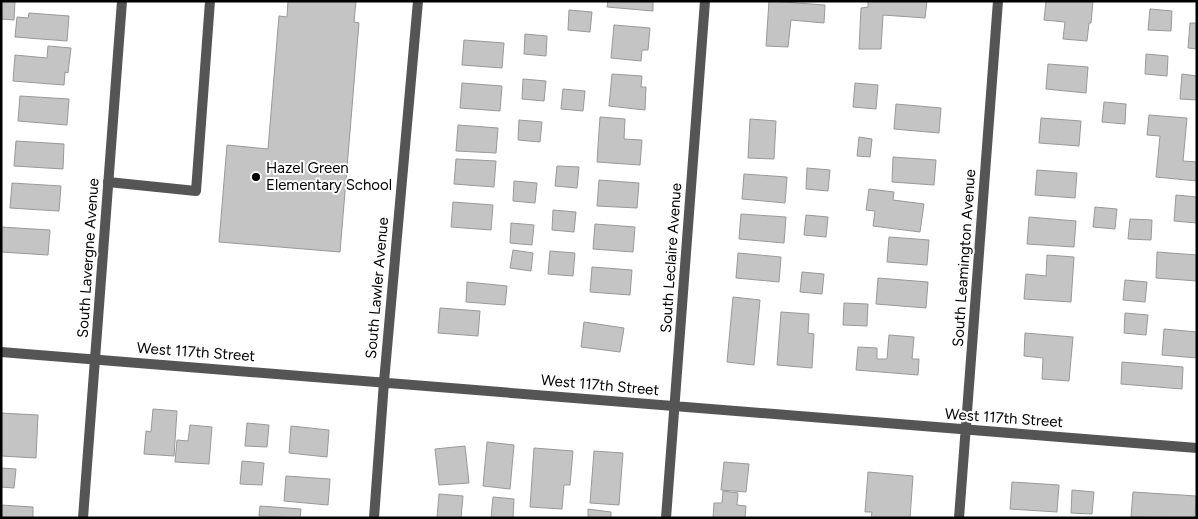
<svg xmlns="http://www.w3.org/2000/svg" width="1198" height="519" viewBox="0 0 1198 519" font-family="Figtree,sans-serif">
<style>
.building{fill:#c4c4c4;stroke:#999}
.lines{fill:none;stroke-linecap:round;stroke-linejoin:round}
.service{stroke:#555;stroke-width:10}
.minor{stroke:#555;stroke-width:10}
.poi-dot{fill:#000;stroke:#fff;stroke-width:2}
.labels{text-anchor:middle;stroke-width:4;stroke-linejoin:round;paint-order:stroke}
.poi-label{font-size:15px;fill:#000;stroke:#fff;text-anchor:start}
.street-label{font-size:15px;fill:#000;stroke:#fff}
</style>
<rect width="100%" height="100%" fill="#fff"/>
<path class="building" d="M1,1H15L14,20L1,19Z
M288,1H356L354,22L359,23L340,252L219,242L227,145L268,149L279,16L287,17Z
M608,1H653V11L607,7Z
M769,1L825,5L824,23L791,20L788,47L766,46Z
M868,1H927L925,18L883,15L881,49H859L861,8L868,7Z
M1046,1H1093L1091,23H1089L1087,41L1063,39L1065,22L1044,20Z
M1150,9L1172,11L1171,31L1148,30Z
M569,10L592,12L590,32L568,30Z
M29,13L69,16L67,41L15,37L17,17L28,18Z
M1190,23H1197V49L1188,48Z
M614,25L650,28L648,50H642L641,61L611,58Z
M525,34L547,36L546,56L524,54Z
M464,40L504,43L502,68L462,65Z
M48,46L71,48L68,73L65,72L64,85L13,81L15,55L47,58Z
M1146,54L1168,56L1167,76L1145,74Z
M1048,64L1088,67L1086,93L1046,89Z
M612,74L642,76L641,87H646L645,110L609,106Z
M1182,74L1197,76V100L1180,99Z
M523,79L546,81L544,101L522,99Z
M462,83L502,86L500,111L460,108Z
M855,83L878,85L876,109L853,107Z
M563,89L585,91L583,111L561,109Z
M20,96L69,99L67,125L18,121Z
M1104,102L1126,104L1125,124L1102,122Z
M896,104L941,108L939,133L894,129Z
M1149,115L1187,118L1183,161L1197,162V181L1156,177L1160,136L1147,135Z
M600,117L625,119L624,139L642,140L640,165L597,162Z
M1041,118L1081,121L1079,146L1039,143Z
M750,119L776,121L774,159L748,158Z
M519,120L542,122L540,142L518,140Z
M458,125L498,128L496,153L456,151Z
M859,137L872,139L870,157L857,156Z
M16,141L64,144L63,169L14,166Z
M893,157L936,160L934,185L892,182Z
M456,159L496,161L494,187L454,184Z
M557,166L579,167L577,188L555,186Z
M807,168L830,170L828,191L806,189Z
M1037,170L1077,173L1075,198L1035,195Z
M744,174L787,177L785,203L742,199Z
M599,180L639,183L637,208L597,206Z
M514,181L537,183L535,203L513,201Z
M12,183L61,186L59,211L10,208Z
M869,189L894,192L893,200L924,204L920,232L873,226L875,211L866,210Z
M1176,195L1197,197V223L1174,221Z
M453,202L493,205L491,230L451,227Z
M1095,207L1117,209L1115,229L1093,227Z
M553,210L576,212L574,232L552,230Z
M741,214L786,217L784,243L739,239Z
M806,215L828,217L826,237L804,235Z
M1029,217L1076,221L1074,247L1027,244Z
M1130,219L1152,220L1151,240L1128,239Z
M511,223L534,225L532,245L510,243Z
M595,224L635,227L633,252L593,249Z
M1,227L50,230L48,255L1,252Z
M889,237L929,240L927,265L887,262Z
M513,250L533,253L531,271L510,268Z
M550,251L575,253L573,276L548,274Z
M1157,252L1197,255V281L1156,278Z
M738,253L781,257L779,282L736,278Z
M1047,255L1074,257L1071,302L1024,299L1026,274L1046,276Z
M592,267L632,270L630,295L590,292Z
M802,272L824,274L822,294L800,292Z
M878,278L928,282L926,308L876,304Z
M1125,280L1147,282L1145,302L1123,300Z
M467,282L507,286L505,305L466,302Z
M733,297L760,300L754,365L727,362Z
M844,303L868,304L867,326L843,325Z
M440,308L480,311L478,336L438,333Z
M781,312L809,314L808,333L814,334L812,368L777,365Z
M1125,313L1148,315L1146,335L1124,333Z
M584,322L624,328L620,352L581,347Z
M1164,329L1197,332V358L1162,355Z
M1025,333L1073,337L1069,381L1042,379L1043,358L1024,356Z
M889,335L914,337L912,359H919L918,375L856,370L858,347L877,348V359H887Z
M1122,362L1183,367L1182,389L1121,384Z
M153,409L177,411L174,456L144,454L146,431L151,432Z
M1,413L38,415L36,458L1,456Z
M247,423L269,425L267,447L245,446Z
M190,425L212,427L209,464L175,462L177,440L188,441Z
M291,426L329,430L327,457L289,453Z
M487,442L514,445L510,489L483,486Z
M465,446L469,483L439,485L435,449Z
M534,448L573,451L570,485H564L562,509L530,507Z
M594,451L623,453L619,505L590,503Z
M242,461L264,463L262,485L240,484Z
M724,462L749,464L746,492L721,490Z
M1,468L16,469L14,488L1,487Z
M868,472L913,476L910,518H871L872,512H865Z
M286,476L330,479L328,505L284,501Z
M1012,482L1059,485L1057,512L1010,509Z
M1072,490L1094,492L1092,514L1071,513Z
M723,491L738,493L737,505L746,506L745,518H713L714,503H722Z
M1133,492L1196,496L1195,518L1131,517Z
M439,494L463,496L461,518H437Z
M493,497L514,499L513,518H491Z
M1,505L33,507V518H1Z
M260,506L301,509L300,518L259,516Z
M588,509L611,512V518H588Z"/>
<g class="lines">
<path class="service" d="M108,182L196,191L210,1"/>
<path class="minor" d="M1,352L1197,448
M83,518L122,1
M374,518L384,382L418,1
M666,518L705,1
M959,518L998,1"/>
</g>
<circle class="poi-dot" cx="256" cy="177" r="5"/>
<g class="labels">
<g class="poi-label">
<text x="266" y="173">Hazel Green<tspan x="266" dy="17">Elementary School</tspan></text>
</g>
<g class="street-label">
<text transform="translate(88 258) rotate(-86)" y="5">South Lavergne Avenue</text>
<text transform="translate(671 258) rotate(-86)" y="5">South Leclaire Avenue</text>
<text transform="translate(964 258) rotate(-86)" y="5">South Leamington Avenue</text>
<text transform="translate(377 288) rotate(-85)" y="5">South Lawler Avenue</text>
<text transform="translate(196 352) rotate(4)" y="5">West 117th Street</text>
<text transform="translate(600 385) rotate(5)" y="5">West 117th Street</text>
<text transform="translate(1004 418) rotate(4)" y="5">West 117th Street</text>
</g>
</g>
<rect width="1198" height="519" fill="none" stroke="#000000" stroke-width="5"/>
</svg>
